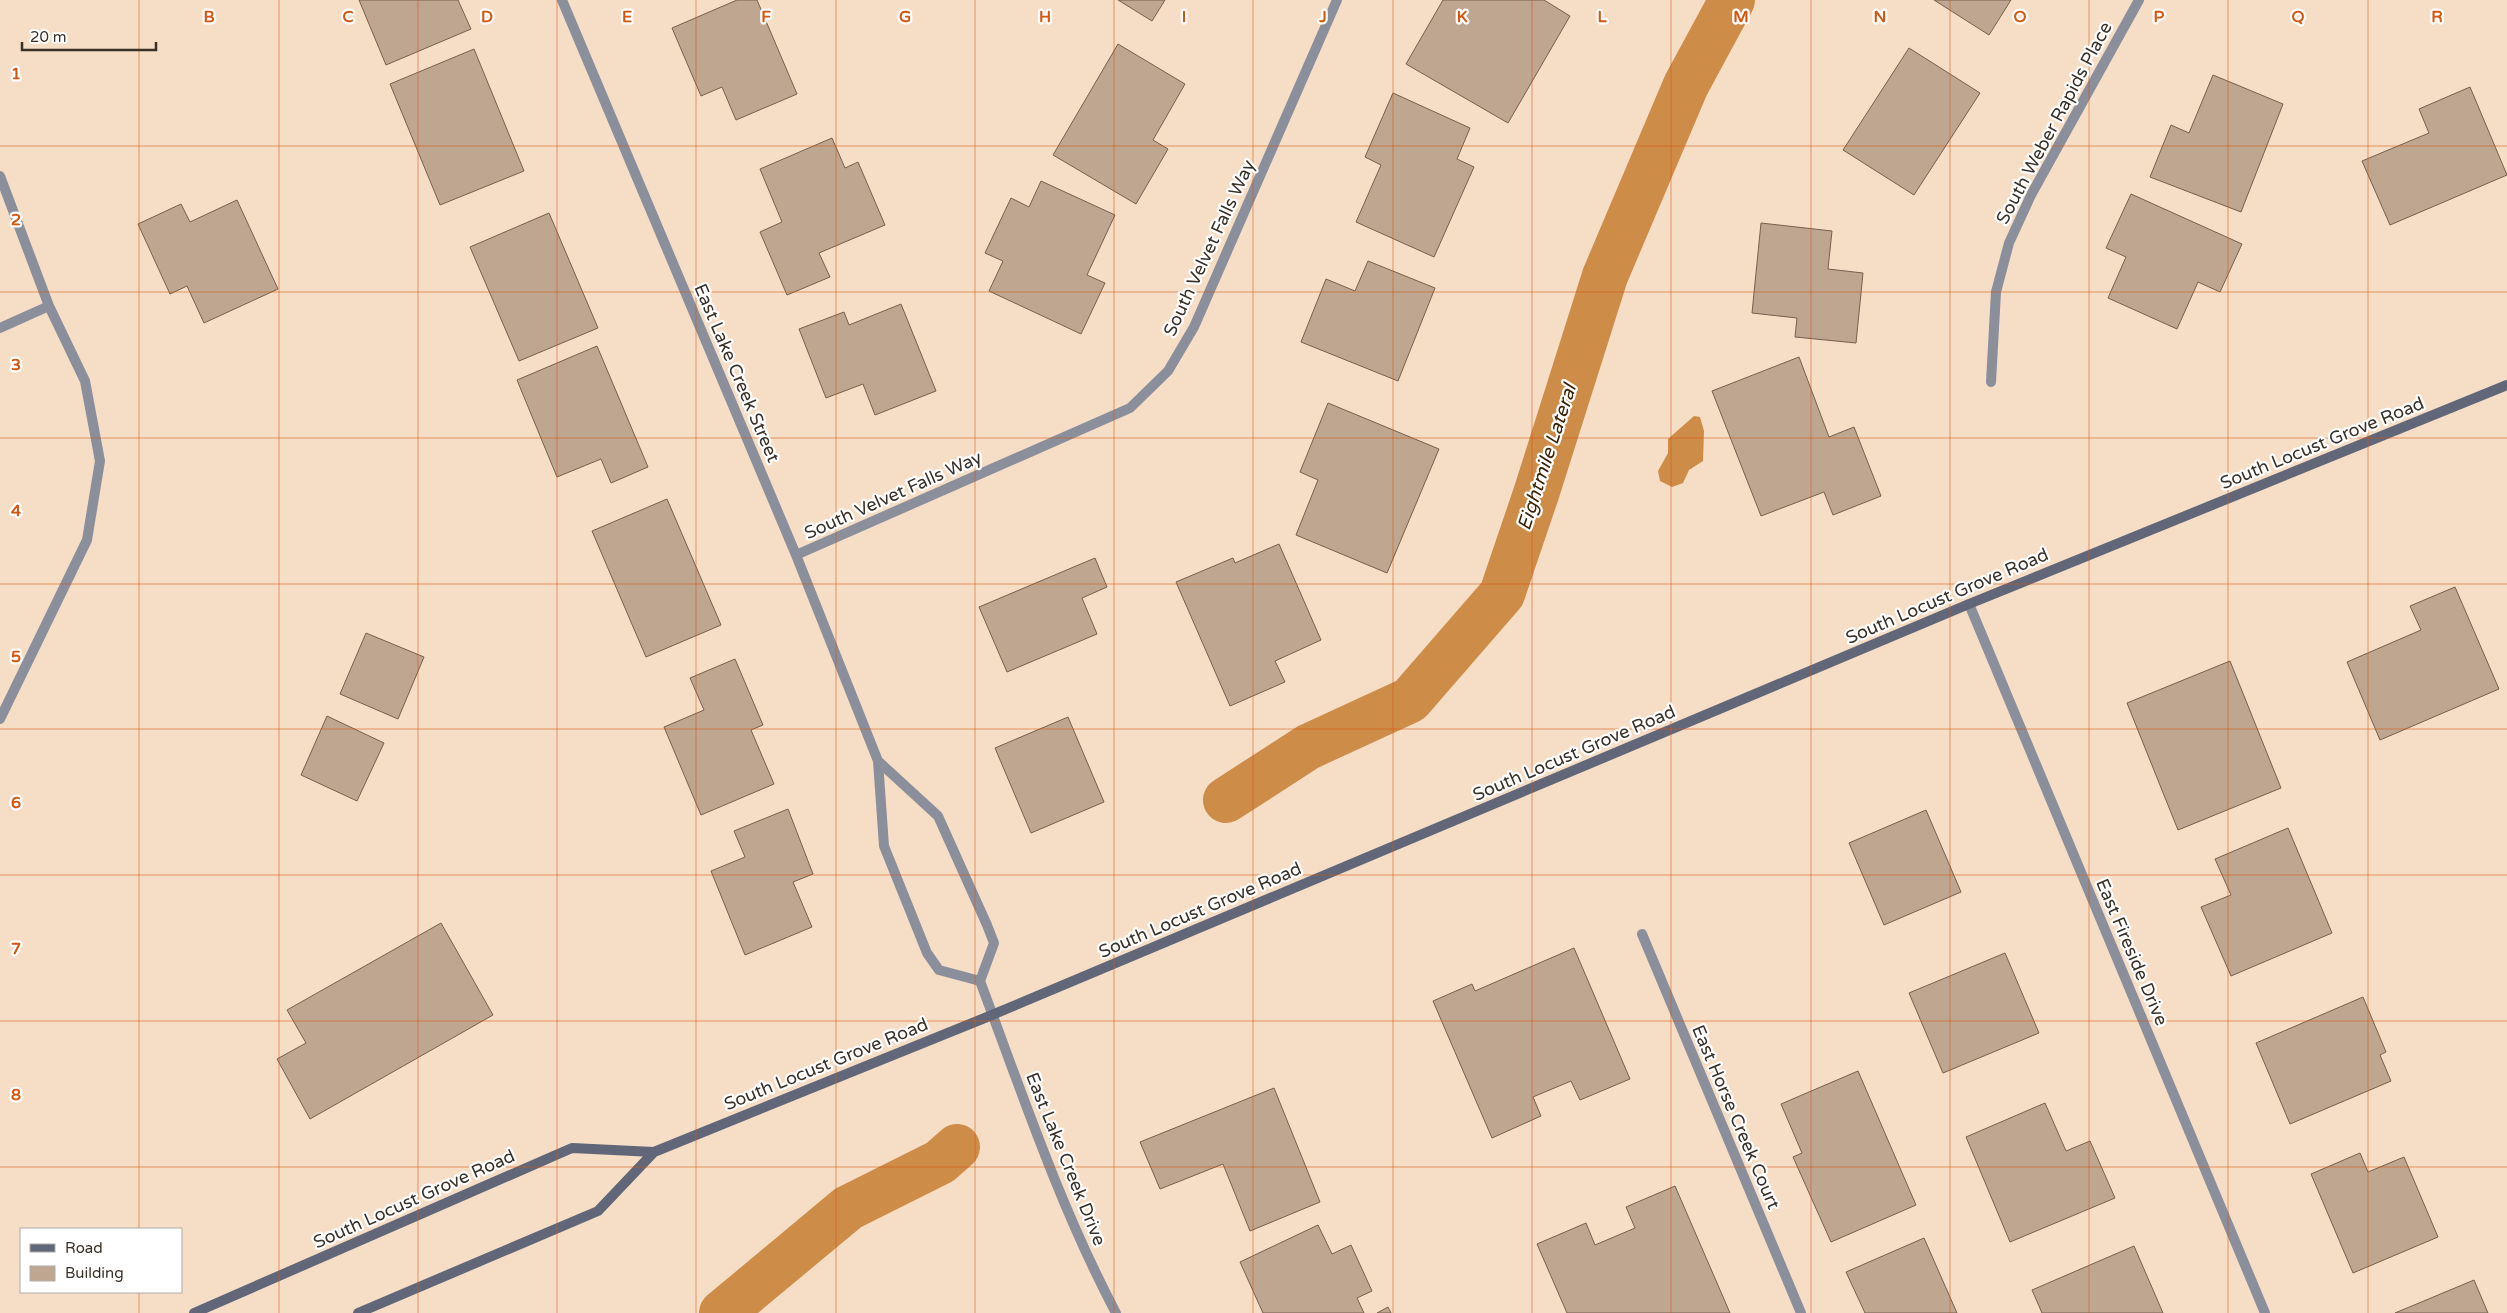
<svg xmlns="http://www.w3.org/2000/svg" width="2507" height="1313" viewBox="0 0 2507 1313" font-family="'Varela Round',sans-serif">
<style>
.water{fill:#ce8c49}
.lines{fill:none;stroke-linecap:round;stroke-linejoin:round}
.canal{stroke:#ce8c49;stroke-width:46}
.building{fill:#bea691;stroke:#76604c}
.street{stroke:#8a8f9b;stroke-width:10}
.secondary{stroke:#616779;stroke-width:10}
.grid{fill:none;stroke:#d6550f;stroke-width:1;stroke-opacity:0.55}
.labels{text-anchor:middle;stroke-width:4.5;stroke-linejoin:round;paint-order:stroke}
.street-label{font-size:18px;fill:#393027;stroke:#fff}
.water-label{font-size:19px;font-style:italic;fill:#3d2204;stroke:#fff}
.grid-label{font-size:16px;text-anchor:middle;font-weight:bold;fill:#d6550f;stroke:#fff;stroke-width:4.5;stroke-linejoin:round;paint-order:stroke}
</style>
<rect width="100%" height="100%" fill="#f6ddc6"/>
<path class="water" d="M1694,416L1700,417L1704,431L1703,461L1689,470L1683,483L1672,487L1660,481L1658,471L1668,453V439Z"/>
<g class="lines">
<path class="canal" d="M1226,800L1308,747L1410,700L1502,594L1536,494L1605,276L1686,85L1732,0
M722,1313L848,1208L940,1162L957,1147"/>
</g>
<path class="building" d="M359,0H458L471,29L386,65Z
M737,0H757L797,94L736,120L722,87L701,96L672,28Z
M1118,0H1165L1152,21Z
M1443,0H1544L1570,16L1508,123L1406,64Z
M1934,0H2011L1989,35Z
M1118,44L1185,84L1153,140L1168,149L1136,204L1053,155Z
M1909,48L1980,93L1914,195L1843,150Z
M474,49L524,171L440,205L390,84Z
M2213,75L2283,104L2241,212L2150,177L2171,125L2189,133Z
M2470,87L2507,175L2390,225L2362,161L2429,133L2419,109Z
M1393,93L1470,128L1457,159L1474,167L1434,257L1356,222L1381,165L1365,157Z
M832,138L845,168L858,162L885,225L819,253L830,277L787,295L760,232L782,222L760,169Z
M1041,181L1115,215L1087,275L1105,283L1081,334L989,291L1003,261L985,253L1011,198L1029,207Z
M2131,194L2242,244L2220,292L2198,282L2177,329L2108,298L2126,257L2106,248Z
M237,200L278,289L204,323L187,286L170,294L138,224L181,204L190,222Z
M549,213L598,328L519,361L470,247Z
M1761,223L1832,231L1828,269L1863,273L1856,343L1795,337L1797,318L1752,313Z
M1368,261L1435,288L1398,381L1301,342L1326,279L1355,291Z
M901,304L936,391L875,415L863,384L826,398L799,329L844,312L849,325Z
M597,346L648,467L611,483L601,459L557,477L517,380Z
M1799,357L1829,437L1854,427L1881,496L1833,515L1824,492L1761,516L1712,391Z
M1328,403L1439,449L1387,573L1296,535L1318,480L1300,472Z
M667,499L721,625L646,657L592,531Z
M1279,544L1321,640L1275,661L1285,682L1230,706L1176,582L1233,558L1235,563Z
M1095,558L1107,587L1082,598L1097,634L1007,672L979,607Z
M2455,587L2499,689L2380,740L2347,662L2421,630L2410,606Z
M366,633L424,657L398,719L340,694Z
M735,659L763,725L751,730L774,784L701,815L664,727L704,710L690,678Z
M2230,661L2281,788L2178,830L2127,703Z
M327,716L384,743L357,801L301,775Z
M1068,717L1104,802L1031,833L995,748Z
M788,809L813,874L793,882L812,927L745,955L711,871L745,857L734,831Z
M1926,810L1961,892L1884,925L1849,843Z
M2288,828L2332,933L2231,976L2201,907L2231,895L2215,859Z
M441,923L493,1015L310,1119L277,1059L306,1043L287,1010Z
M1574,948L1630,1079L1580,1100L1571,1081L1533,1097L1541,1116L1492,1138L1433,1001L1472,984L1475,991Z
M2005,953L2039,1033L1943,1073L1909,993Z
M2363,997L2386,1052L2380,1055L2391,1081L2290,1124L2256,1043Z
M1858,1071L1916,1205L1831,1242L1793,1157L1802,1153L1781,1104Z
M1274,1088L1320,1202L1250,1231L1223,1164L1160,1189L1140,1142Z
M2045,1103L2066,1151L2090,1141L2115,1198L2010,1242L1966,1137Z
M2360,1153L2368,1172L2404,1157L2438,1237L2353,1273L2311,1174Z
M1675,1186L1730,1313H1567L1537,1244L1586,1223L1595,1245L1635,1228L1626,1207Z
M1318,1225L1332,1254L1351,1245L1372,1291L1357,1298L1364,1313H1263L1240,1262Z
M1924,1238L1957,1313H1865L1846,1272Z
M2134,1246L2163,1313H2042L2032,1290Z
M2474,1280L2488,1313H2395Z
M1388,1307L1391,1313H1377Z"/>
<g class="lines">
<path class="street" d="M562,0L796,555L878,761L884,846L927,953L939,970L980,981
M0,176L49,306L85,381L100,461L87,540L0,719
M0,328L49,306
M1991,382L1996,292L2009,243L2031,195L2139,0
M796,555L1130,408L1168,371L1194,327L1337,0
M1969,604L2265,1313
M878,761L938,816L987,925L994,943L980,981C1022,1093 1060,1207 1116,1313
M1642,934L1801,1313"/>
<path class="secondary" d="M654,1152L992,1015L1969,604L2507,385
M194,1313L572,1148L654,1152L598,1211L358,1313"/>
</g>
<path class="grid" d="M139,0V1229M279,0V1313M418,0V1313M557,0V1313M696,0V1313M836,0V1313M975,0V1313M1114,0V1313M1253,0V1313M1393,0V1313M1532,0V1313M1671,0V1313M1811,0V1313M1950,0V1313M2089,0V1313M2228,0V1313M2368,0V1313M0,146H2507M0,292H2507M0,438H2507M0,584H2507M0,729H2507M0,875H2507M0,1021H2507M0,1167H2507M139,1292V1313"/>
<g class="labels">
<g class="street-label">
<text transform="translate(2054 123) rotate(-62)" y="6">South Weber Rapids Place</text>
<text transform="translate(1209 248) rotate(-65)" y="6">South Velvet Falls Way</text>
<text transform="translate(737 373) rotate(67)" y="6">East Lake Creek Street</text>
<text transform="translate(2322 443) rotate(-22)" y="6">South Locust Grove Road</text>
<text transform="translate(893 495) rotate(-24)" y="6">South Velvet Falls Way</text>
<text transform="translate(1947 596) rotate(-23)" y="6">South Locust Grove Road</text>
<text transform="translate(1574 753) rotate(-23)" y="6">South Locust Grove Road</text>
<text transform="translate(1200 910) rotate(-23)" y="6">South Locust Grove Road</text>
<text transform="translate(2132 952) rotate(67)" y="6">East Fireside Drive</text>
<text transform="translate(826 1064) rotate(-22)" y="6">South Locust Grove Road</text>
<text transform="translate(1736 1117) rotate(67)" y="6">East Horse Creek Court</text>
<text transform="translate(1066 1159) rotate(68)" y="6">East Lake Creek Drive</text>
<text transform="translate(414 1199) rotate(-24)" y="6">South Locust Grove Road</text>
</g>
<g class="water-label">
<text transform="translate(1546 457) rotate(-72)" y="7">Eightmile Lateral</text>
</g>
</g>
<g class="grid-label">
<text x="209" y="22">B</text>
<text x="348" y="22">C</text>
<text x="487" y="22">D</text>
<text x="627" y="22">E</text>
<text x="766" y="22">F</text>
<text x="905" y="22">G</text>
<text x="1045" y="22">H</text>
<text x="1184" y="22">I</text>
<text x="1323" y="22">J</text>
<text x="1462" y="22">K</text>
<text x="1602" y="22">L</text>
<text x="1741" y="22">M</text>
<text x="1880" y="22">N</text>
<text x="2020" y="22">O</text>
<text x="2159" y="22">P</text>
<text x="2298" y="22">Q</text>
<text x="2437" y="22">R</text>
<text x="16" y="79">1</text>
<text x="16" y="225">2</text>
<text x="16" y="370">3</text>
<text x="16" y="516">4</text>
<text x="16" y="662">5</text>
<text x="16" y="808">6</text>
<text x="16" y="954">7</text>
<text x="16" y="1100">8</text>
</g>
<rect x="20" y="1228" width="162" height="65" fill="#ffffff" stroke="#b0aca9"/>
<rect x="30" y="1244" width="25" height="8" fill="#616779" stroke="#b0aca9"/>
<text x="65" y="1253" font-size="15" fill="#393027">Road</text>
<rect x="30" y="1266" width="25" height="15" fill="#bea691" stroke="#b0aca9"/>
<text x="65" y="1278" font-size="15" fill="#393027">Building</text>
<path d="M22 42v8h134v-8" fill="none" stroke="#393027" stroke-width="2.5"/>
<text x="30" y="42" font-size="15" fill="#393027" stroke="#ffffff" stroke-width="4" paint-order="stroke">20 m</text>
</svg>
